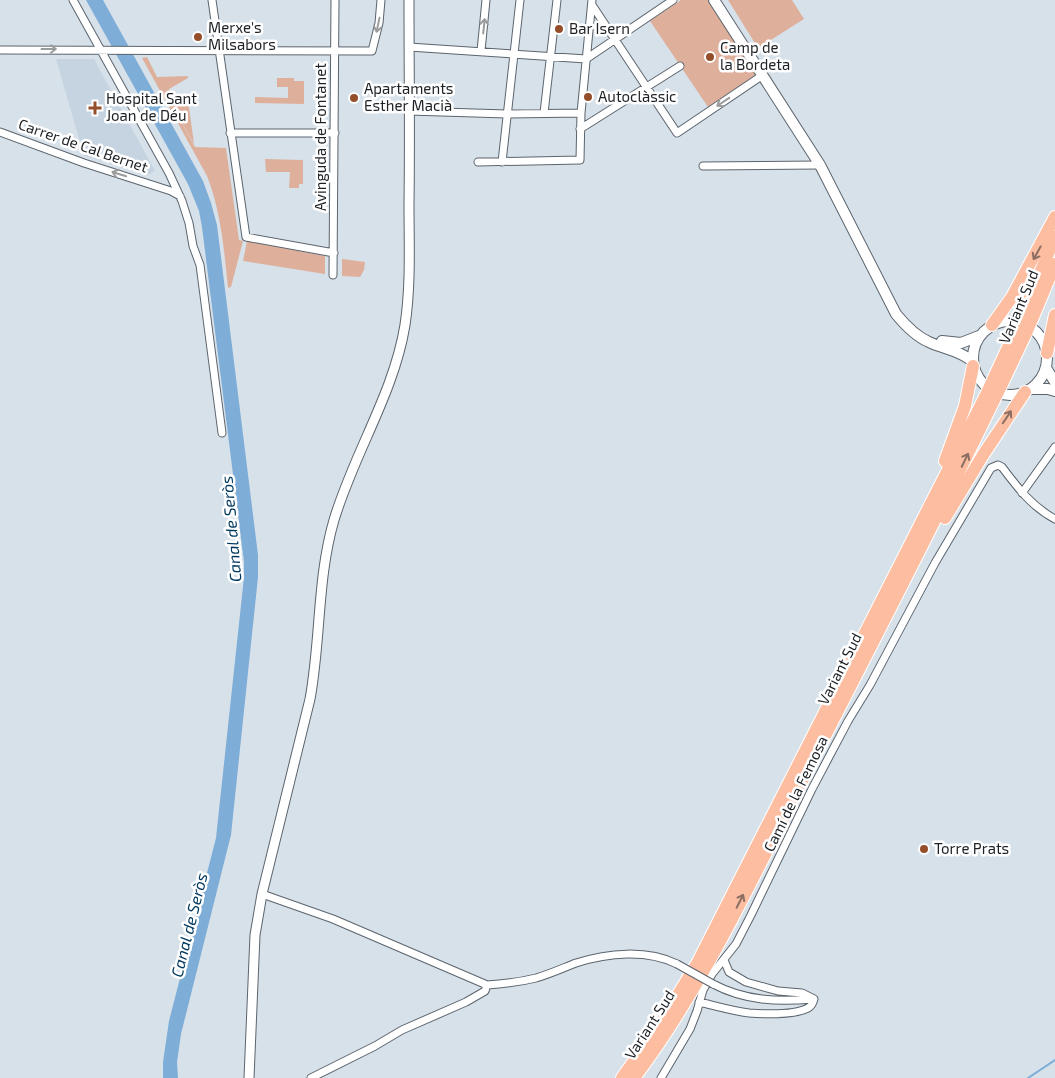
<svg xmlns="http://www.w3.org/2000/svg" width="1055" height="1078" viewBox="0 0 1055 1078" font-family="'Exo 2',sans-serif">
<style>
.built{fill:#c6d4e2}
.green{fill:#deb09b}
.water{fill:#7eadd7}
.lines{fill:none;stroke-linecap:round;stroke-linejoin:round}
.stream{stroke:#7eadd7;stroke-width:2}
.minor-casing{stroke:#5c646c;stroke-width:9}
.tertiary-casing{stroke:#5c646c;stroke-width:11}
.secondary-casing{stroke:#5c646c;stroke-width:12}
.motorway-casing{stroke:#fff;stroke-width:14}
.minor{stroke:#fff;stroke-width:7}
.tertiary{stroke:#fff;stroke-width:9}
.secondary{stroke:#fff;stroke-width:10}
.motorway{stroke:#fcbda0;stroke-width:12}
.minor-bridge-casing{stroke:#5c646c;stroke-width:9;stroke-linecap:butt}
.motorway-bridge-casing{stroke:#fff;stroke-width:14;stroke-linecap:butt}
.minor-bridge{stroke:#fff;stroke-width:7}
.motorway-bridge{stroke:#fcbda0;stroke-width:12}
.oneway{stroke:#999b9c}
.oneway2{stroke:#8c6e62}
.poi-dot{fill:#954e2a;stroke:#fff;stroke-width:2}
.labels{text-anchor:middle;stroke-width:5;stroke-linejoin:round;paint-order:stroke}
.poi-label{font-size:15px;fill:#1d2024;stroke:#fff;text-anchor:start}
.street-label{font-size:15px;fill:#1d2024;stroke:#fff}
.water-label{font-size:16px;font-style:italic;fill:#013a61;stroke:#fff}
</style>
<rect width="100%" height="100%" fill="#d7e1ea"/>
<path class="built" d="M56,59H94L155,171L148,175L84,156Z"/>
<path class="green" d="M681,0H709L757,74L708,107L650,21Z
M728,0H792L804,19L758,48Z
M147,57L157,77L188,76V78L169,89L178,105L188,100L194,144L171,103L195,147L226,148L239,240L243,241L231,287L228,288C224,249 221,212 207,176L142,58Z
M277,78H294V81H304V104L255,103V97L288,98V87H277Z
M265,159L303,160V184H299V188H289L290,172H266Z
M247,241L325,256V274L243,261Z
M342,259L365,262L364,270L360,277L342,276Z"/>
<path class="water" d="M86,0H103L203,181L211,203L217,225L258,555V577L231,835L181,1034L177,1062L178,1078H163V1062L169,1021L216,838L244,577V562L202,227L199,211L188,184Z"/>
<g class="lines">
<path class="stream" d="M1028,1078L1055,1060"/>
<g class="minor-casing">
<path id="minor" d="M73,0L169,173L182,201L189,223L193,246L200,265L222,433
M212,0L246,237L334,253
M592,5L677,133L763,75
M409,47L586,59L673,0
M0,50L372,51L379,23L381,0
M481,51L486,0
M409,111L507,114L581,113
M544,113L557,0
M580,129L680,66
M0,132L84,163L171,191L180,196
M230,133H335
M478,162L580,160L581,113L592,0
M502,162L520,0
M703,166L820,165
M333,275L335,0
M1022,493L1055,447
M262,894L333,919L487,985C503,984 520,982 536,978C550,974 563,968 576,963C608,953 646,949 677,964
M713,984C745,1001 778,1002 813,999
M699,1002C716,1006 733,1011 749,1013C764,1014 795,1015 808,1008C812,1006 813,1003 814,999L802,993L778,991L746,982L729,972L724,960
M311,1078L375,1046L402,1030L466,1002L485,991L487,985
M661,1078L690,1029L697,1011L703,990L712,974L736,944L751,915L812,789L848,721L870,685L935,563L991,468L998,465L1002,467C1017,487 1032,507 1055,519"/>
</g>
<g class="tertiary-casing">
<path id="tertiary" d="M249,1078L255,935L262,894L310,699C321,639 317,578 334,520C354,453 394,393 405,325C411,285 409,244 409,204C410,136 409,68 409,0"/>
</g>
<g class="secondary-casing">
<path id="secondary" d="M714,0L820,165L896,314C905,325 915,336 929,342C944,349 959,350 972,361
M973 358a37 37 0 1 1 74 0a37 37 0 1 1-74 0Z
M942,341L961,343L979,336
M1046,368L1055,382
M1031,389H1048L1055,391"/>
</g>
<g class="motorway-casing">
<path id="motorway" d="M1023,314L1055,237
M1033,317L1055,264
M992,325L1012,297L1055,217
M1047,353L1055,315
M992,382L1017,328
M1001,386L1027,331
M945,461L965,406L973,366
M945,518L983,455L1025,392
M622,1078L659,1026L698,962L985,397
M634,1078C702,988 750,883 801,783C866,655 932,529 994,400"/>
</g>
<use href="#minor" class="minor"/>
<use href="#tertiary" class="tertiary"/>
<use href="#secondary" class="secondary"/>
<use href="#motorway" class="motorway"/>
<g class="minor-bridge-casing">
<path id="minor-bridge" d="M677,964L713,984"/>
</g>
<g class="motorway-bridge-casing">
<path id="motorway-bridge" d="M1017,328L1023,314
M1027,331L1033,317
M985,397L992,382
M994,400L1001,386"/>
</g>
<use href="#minor-bridge" class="minor-bridge"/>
<use href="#motorway-bridge" class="motorway-bridge"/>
</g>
<defs><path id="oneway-shaft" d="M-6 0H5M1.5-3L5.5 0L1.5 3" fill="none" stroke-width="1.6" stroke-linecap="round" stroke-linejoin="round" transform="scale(1.25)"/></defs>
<g class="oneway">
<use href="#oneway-shaft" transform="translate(378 25) rotate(102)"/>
<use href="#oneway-shaft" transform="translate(484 26) rotate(-84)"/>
<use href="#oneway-shaft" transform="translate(49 49)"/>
<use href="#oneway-shaft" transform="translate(723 102) rotate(146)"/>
<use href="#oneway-shaft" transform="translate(119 174) rotate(-163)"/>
</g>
<g class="oneway2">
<use href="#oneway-shaft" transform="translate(1037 253) rotate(119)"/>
<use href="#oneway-shaft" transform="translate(1007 417) rotate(-56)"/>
<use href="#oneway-shaft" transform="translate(965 460) rotate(-64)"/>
<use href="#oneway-shaft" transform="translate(740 901) rotate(-63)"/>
</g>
<g class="poi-dot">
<circle cx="559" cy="29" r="5"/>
<circle cx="198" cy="37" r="5"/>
<circle cx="710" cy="57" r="5"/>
<circle cx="588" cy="97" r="5"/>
<circle cx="354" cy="98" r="5"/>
<path d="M92.5 100.5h5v5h5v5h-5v5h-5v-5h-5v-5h5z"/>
<circle cx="924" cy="849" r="5"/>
</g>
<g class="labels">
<g class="poi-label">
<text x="208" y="33">Merxe's<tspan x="208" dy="17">Milsabors</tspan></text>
<text x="569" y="34">Bar Isern</text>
<text x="720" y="53">Camp de<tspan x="720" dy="17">la Bordeta</tspan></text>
<text x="364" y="94">Apartaments<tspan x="364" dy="17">Esther Macià</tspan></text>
<text x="598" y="102">Autoclàssic</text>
<text x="106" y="104">Hospital Sant<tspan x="106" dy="17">Joan de Déu</tspan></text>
<text x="934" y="854">Torre Prats</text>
</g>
<g class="street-label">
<text transform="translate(321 137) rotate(-90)" y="5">Avinguda de Fontanet</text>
<text transform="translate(83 146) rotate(19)" y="5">Carrer de Cal Bernet</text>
<text transform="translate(1019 307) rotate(-67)" y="5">Variant Sud</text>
<text transform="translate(840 669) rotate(-63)" y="5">Variant Sud</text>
<text transform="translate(796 794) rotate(-64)" y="5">Camí de la Femosa</text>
<text transform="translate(650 1025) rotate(-57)" y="5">Variant Sud</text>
</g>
<g class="water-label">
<text transform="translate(231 529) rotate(-95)" y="6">Canal de Seròs</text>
<text transform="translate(189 925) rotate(-76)" y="6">Canal de Seròs</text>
</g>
</g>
</svg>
